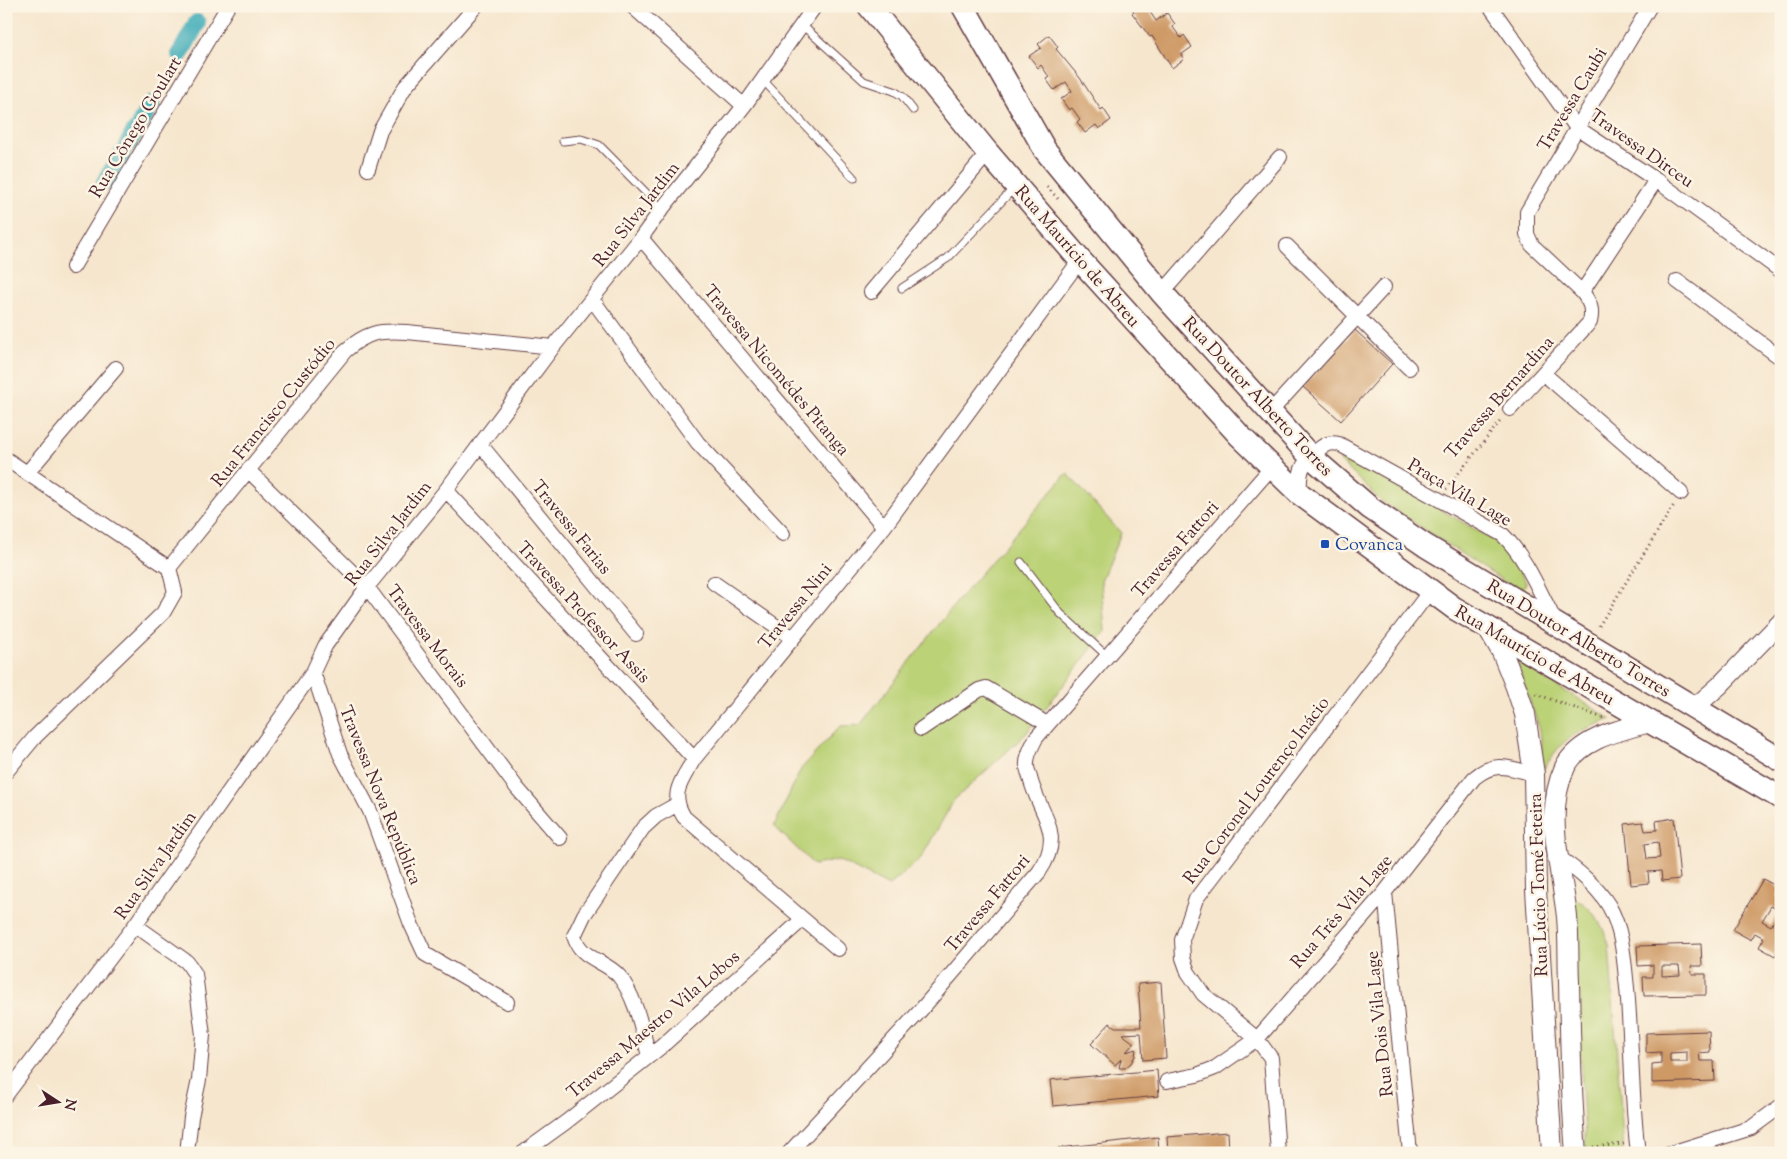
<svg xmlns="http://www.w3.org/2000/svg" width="1787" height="1159" viewBox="0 0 1787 1159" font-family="'Sorts Mill Goudy',serif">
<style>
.green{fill:#bbd277;stroke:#827851}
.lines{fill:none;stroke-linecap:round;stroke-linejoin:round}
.canal{stroke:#3aaab8;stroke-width:18}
.building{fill:#ce9965;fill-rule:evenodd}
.service-casing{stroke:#643d43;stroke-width:9}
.minor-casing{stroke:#643d43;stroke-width:16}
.tertiary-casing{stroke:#643d43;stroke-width:20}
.secondary-casing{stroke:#643d43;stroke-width:22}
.primary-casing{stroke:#643d43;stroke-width:25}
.path{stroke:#643d43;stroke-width:3;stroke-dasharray:1 4;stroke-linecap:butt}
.service{stroke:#fff;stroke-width:7}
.minor{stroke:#fff;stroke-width:14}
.tertiary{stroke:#fff;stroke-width:18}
.secondary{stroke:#fff;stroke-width:20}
.primary{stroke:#fff;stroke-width:22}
.transit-dot{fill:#1a4fb4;stroke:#fcf5e5;stroke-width:2}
.labels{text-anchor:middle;stroke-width:5;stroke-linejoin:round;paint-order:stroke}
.street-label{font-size:18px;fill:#4a1f2b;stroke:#fcf5e5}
.transit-label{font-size:18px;fill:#164399;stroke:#fcf5e5;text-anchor:start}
</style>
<rect width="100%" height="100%" fill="#fcf5e5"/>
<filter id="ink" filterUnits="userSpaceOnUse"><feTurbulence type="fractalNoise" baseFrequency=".02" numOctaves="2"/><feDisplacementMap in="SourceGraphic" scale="10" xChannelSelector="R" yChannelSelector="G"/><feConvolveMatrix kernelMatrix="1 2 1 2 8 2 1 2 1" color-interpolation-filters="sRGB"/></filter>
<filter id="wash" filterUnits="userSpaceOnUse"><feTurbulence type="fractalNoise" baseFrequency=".0096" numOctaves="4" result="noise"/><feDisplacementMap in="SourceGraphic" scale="20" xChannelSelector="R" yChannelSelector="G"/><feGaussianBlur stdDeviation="1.12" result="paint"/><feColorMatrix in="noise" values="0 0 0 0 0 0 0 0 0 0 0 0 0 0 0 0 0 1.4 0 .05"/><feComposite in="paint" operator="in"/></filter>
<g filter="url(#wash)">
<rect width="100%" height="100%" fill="#f6e6ce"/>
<path class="green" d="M1339,456H1346L1499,543L1508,552L1526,582L1524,588L1517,590L1381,501L1341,462Z
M1067,473L1121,533L1101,581L1105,631L1025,735L954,800L921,858L889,886L838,860L814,865L774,826L801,769L840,726L860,725L959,599Z
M1516,661L1611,719C1576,733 1564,735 1544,769L1540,730Z
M1571,897C1592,905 1603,925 1609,945L1624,1153H1586Z"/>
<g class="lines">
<path class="canal" d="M180,54L197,23
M141,122L152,104
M128,144L135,131
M105,182L122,154"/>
</g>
<g id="blocks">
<path class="building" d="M1130,6H1158L1150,12L1156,21L1167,13L1175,24L1172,26L1181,38L1184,35L1192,47L1181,55L1184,59L1172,68L1152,36L1150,37L1132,13L1134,12Z
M1049,35L1058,47L1056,49L1080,78L1101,110L1103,108L1111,120L1099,129L1096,125L1085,133L1077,122L1080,119L1072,108L1069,110L1061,99L1072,91L1066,82L1054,90L1046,79L1049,77L1041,65L1038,68L1029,56L1041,48L1038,44Z
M1355,330L1392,364L1341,421L1303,387Z
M1674,818L1680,879L1662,881L1661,871L1648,872L1649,883L1631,885L1625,824L1643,822L1645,831L1657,830L1656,821ZM1658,842L1660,858L1647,859L1645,844Z
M1763,879L1781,889L1777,897L1781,899V946L1775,956L1759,947L1764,938L1755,933L1751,940L1733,930ZM1771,906L1780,911L1771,926L1762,921Z
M1701,944L1702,966H1691L1692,974H1706V995L1644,996L1643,977H1653V965L1638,966L1637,946ZM1662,966H1679L1680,975L1662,976Z
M1161,982L1166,1058L1143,1060L1141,1033L1122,1034L1134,1043L1126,1052L1136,1049L1135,1056L1131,1063L1125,1068H1119L1121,1059L1115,1065L1091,1044L1110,1023L1115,1027H1141L1138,984Z
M1709,1031L1710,1052L1699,1053L1700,1061H1714L1715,1081L1652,1083V1064L1661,1063V1052L1646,1053V1033ZM1687,1052V1062H1670V1053Z
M1157,1070L1159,1096L1053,1106L1050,1080Z
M1228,1132L1229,1153H1168L1167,1137Z
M1158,1137L1159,1153H1058V1148Z"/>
</g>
</g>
<g filter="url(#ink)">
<use href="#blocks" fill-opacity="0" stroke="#643d43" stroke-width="1"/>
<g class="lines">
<g class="service-casing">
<path id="service" d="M802,25L864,81L894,91L902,96L913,110
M763,80L854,178
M563,141L581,139L599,145L662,209
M902,288L948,258L1015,187
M1021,562L1060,613L1107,656"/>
</g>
<g class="minor-casing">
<path id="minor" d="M632,6L744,106
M1490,6L1576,127L1656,180L1781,271
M368,169L380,131L405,87L476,6
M641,238L884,527
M1287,246L1409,368
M73,267L228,6
M1677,281L1781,358
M871,292L988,153
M1582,292L1656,180
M1162,293L1280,157
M592,299L698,443L783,534
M1543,373L1681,493
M1510,409L1590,322C1593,309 1590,302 1582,292L1532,245L1527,234V212L1650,6
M1270,412L1384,287
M480,444L636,634
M6,459L169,568
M249,471L367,587L517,788L560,838
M27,473L116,368
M446,490L694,759
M1300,494C1299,472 1300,465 1318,450C1325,444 1330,442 1339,444L1503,535C1527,559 1539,591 1555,621
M169,568L345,351C367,332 379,330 407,332L553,347
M714,583L793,638
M313,672L340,754L370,811L411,924L425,954L507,1002
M921,729L979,690L986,688L1047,724
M6,772L35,737L163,613L175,592L169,568
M1557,856C1577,870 1596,885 1609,906C1623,931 1624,961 1627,988C1632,1043 1631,1098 1638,1153
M1385,892L1410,1153
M135,925L187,962L195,974L203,1035L199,1080L191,1117L187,1153
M838,949L684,817C669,793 682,781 694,759L884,527L1080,260
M649,1056C642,1030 636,997 619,976C605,960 581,960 574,936L584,915L643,828L656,816L676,805
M1167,1081L1197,1075L1215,1068L1257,1039L1385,892L1474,778C1495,760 1510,768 1534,774
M6,1095L135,925L313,672L325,646L367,587L446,490L553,347L641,238L662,209L744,106L815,6
M523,1153L566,1122L662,1046L803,919
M789,1153L920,1011L1039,872C1066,833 1040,816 1030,778C1029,773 1026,768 1027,763C1027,754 1032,746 1036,738L1271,468
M1278,1153L1271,1058L1257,1039L1203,994L1188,972L1183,958L1182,940L1196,899L1430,591
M1671,1153L1751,1128L1781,1106"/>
</g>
<g class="tertiary-casing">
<path id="tertiary" d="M1694,708L1719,686L1781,622"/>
</g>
<g class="secondary-casing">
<path id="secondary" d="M1487,626L1502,652L1516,687L1525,714L1534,774L1536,890L1552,1153
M1576,1153C1571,1096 1570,1039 1569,982C1568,961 1569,939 1567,917C1562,869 1543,814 1565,767C1580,738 1621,730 1650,722"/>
</g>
<g class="primary-casing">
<path id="primary" d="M869,6L988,153L1080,260L1240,436L1300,494L1454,608L1781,798
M963,6L1045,150L1162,293L1310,456L1370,508L1426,546L1781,760"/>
</g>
<path class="path" d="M1047,187L1060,201
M1446,489L1502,419
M1599,626L1674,505
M1536,694L1603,718
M1593,1147L1624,1144"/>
<use href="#service" class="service"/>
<use href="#minor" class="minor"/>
<use href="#tertiary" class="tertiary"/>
<use href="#secondary" class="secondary"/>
<use href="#primary" class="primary"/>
</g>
</g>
<rect class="transit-dot" x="1320" y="539" width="10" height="10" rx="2.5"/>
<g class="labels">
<g class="street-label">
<text transform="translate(1572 99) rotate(-59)" y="6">Travessa Caubi</text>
<text transform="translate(135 127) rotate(-59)" y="6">Rua Cônego Goulart</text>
<text transform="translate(1642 148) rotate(35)" y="6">Travessa Dirceu</text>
<text transform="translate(636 214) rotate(-52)" y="6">Rua Silva Jardim</text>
<text transform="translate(1078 256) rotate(49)" y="6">Rua Maurício de Abreu</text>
<text transform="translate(777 370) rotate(50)" y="6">Travessa Nicomédes Pitanga</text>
<text transform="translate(1258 396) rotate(47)" y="6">Rua Doutor Alberto Torres</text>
<text transform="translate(1499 397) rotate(-49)" y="6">Travessa Bernardina</text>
<text transform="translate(273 412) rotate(-51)" y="6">Rua Francisco Custódio</text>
<text transform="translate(1460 492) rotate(30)" y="6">Praça Vila Lage</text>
<text transform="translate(572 527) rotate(51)" y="6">Travessa Farias</text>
<text transform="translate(388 533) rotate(-52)" y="6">Rua Silva Jardim</text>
<text transform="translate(1175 549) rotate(-49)" y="6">Travessa Fattori</text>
<text transform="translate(795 606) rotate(-51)" y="6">Travessa Nini</text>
<text transform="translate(584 612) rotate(47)" y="6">Travessa Professor Assis</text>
<text transform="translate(428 636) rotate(53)" y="6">Travessa Morais</text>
<text transform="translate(1579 638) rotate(31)" y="6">Rua Doutor Alberto Torres</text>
<text transform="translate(1535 655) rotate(30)" y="6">Rua Maurício de Abreu</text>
<text transform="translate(1256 790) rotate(-53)" y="6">Rua Coronel Lourenço Inácio</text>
<text transform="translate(381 795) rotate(68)" y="6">Travessa Nova República</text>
<text transform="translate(155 865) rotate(-55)" y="6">Rua Silva Jardim</text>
<text transform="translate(1538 885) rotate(-92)" y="6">Rua Lúcio Tomé Feteira</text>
<text transform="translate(987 903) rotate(-50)" y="6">Travessa Fattori</text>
<text transform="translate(1341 911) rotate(-49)" y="6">Rua Três Vila Lage</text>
<text transform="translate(653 1024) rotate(-40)" y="6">Travessa Maestro Vila Lobos</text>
<text transform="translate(1379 1024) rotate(-96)" y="6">Rua Dois Vila Lage</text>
</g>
<g class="transit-label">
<text x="1335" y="550">Covanca</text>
</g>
</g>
<rect width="1787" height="1159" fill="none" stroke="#fcf5e5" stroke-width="25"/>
<g transform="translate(58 1102) rotate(102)" stroke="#fcf5e5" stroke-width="4" paint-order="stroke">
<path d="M0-4L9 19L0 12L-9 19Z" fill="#4a1f2b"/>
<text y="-8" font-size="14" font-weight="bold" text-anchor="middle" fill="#4a1f2b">N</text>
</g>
</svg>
